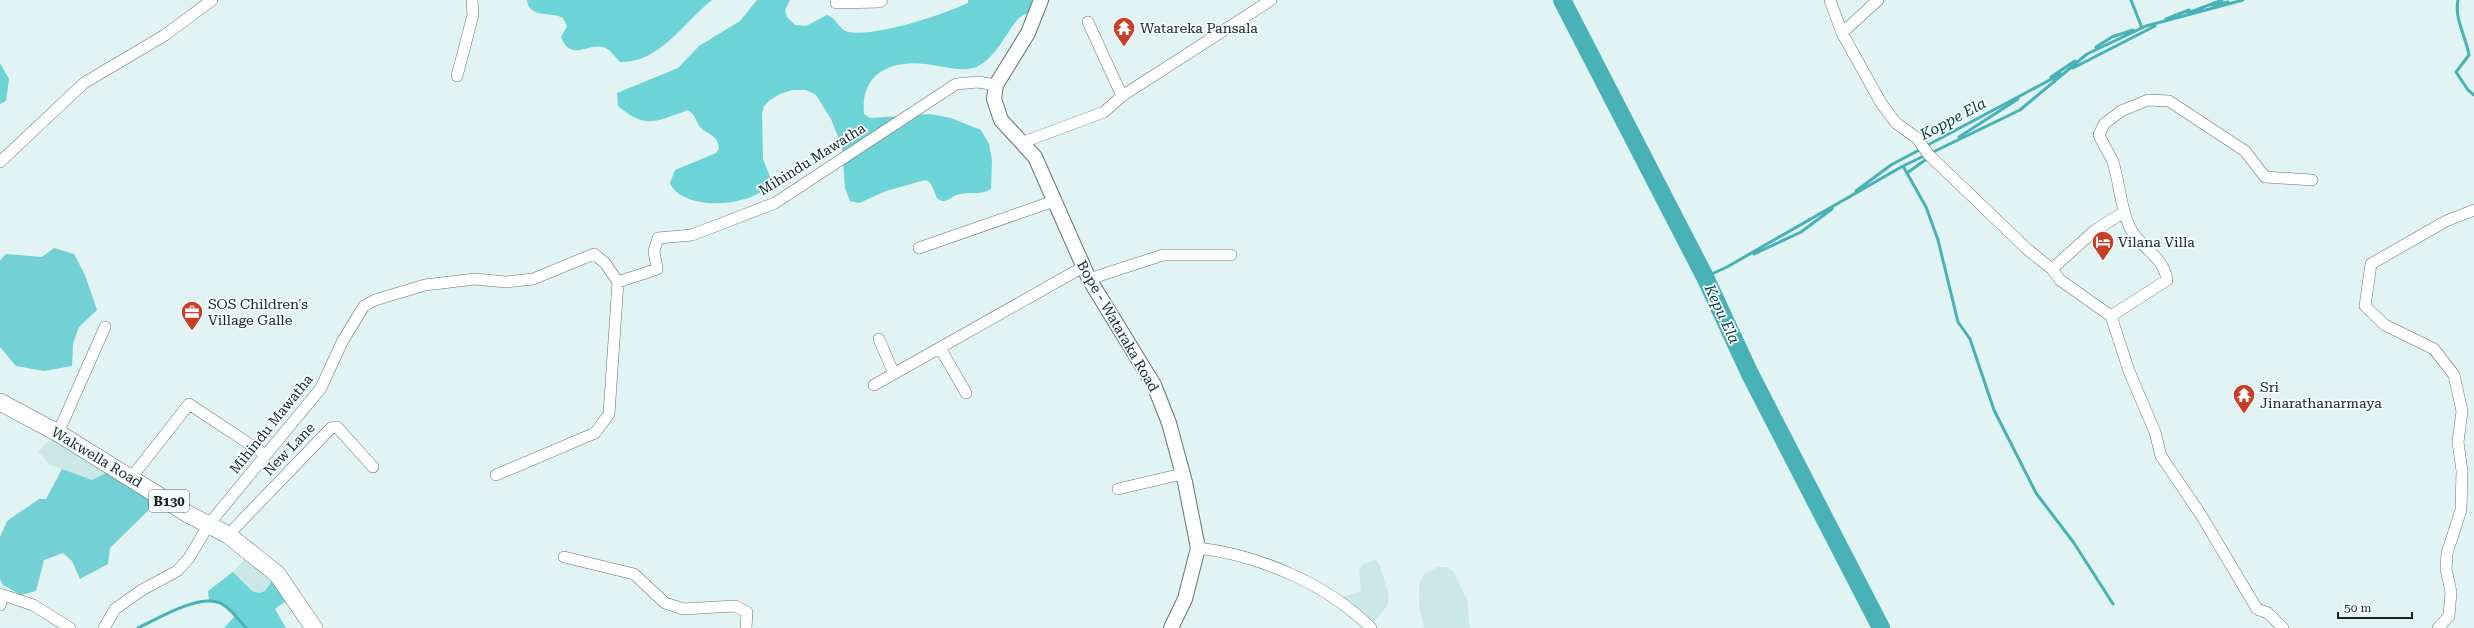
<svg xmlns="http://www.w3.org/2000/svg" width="2474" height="628" viewBox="0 0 2474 628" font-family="'Roboto Serif',serif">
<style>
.built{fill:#cce7e8}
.green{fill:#73d0d4}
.forest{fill:#6cd3d7}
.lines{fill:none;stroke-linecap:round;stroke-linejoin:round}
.stream{stroke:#49b2b6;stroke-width:3}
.river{stroke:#49b2b6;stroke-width:18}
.minor-casing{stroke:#657575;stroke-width:12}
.tertiary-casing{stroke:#657575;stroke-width:16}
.primary-casing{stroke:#657575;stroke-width:18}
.minor{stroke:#fff;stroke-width:11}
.tertiary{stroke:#fff;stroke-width:14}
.primary{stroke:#fff;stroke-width:17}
.labels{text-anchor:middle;stroke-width:3.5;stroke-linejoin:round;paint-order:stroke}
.shield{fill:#f4feff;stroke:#5d6464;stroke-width:1}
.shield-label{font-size:13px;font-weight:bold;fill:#1c2222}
.poi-label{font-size:14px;fill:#1c2222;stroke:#f4feff;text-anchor:start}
.street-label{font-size:14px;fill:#1c2222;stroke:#f4feff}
.water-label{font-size:15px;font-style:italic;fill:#073a3c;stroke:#f4feff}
</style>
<rect width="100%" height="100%" fill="#e1f3f3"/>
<path class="built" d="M58,433L114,469L92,480L50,465L38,451Z
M250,553L277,574L265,591L259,593L252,591L233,572Z
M1376,560L1380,566L1389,596L1387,606L1370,627L1339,602L1344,596L1361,592L1359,570L1363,564Z
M1438,567H1447L1454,572L1467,600L1470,628H1424L1419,606V586L1424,574Z"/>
<path class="green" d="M54,248L74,254L85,275L97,310L79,327L73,343L72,366L44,371L16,366L0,347V260L6,254L42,257Z
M62,469L92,480L114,469L162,497L110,548L108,564L80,579L72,561L63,553L44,560L36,591L21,595L3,585L0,579V537L7,521L39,499H46Z"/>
<path class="forest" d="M527,0H712C684,22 660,63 620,62C615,57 609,48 603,47C587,43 571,62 561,37L567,26L563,18C551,11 529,19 527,0Z
M757,0H790L785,10L787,17L795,25L806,26L827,15C836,17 839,30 848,32C877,37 941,15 968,3V0H1041C1038,4 1035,9 1031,11C1027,14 1022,15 1018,19C1005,34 994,62 973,68C958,72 940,65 925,64C889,60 860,75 864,114L870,118L930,114L951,118L981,130L989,144L992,160L991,189C983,195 970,192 960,194C951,195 946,206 937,198L930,182L925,180L886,191L859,203L850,201L845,188L842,147L831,119L816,95L806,90H792L780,94L770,100L764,106L762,114L763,159L772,182C755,207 683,213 670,183L675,170L716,153L719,149C718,135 710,136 701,128C696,122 695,114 688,110C657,121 646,130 618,106L617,93L678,68L699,46L740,21Z
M0,63L9,79L6,101L0,104Z
M233,572L252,591L259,593L265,591L277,574L293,596L275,609L286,628H224L235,616L221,603L209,601L208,591Z"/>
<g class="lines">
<path class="stream" d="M2131,0L2142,28
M2458,0C2454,18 2466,37 2469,55L2456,72L2468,90L2474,95
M2212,5L2228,2
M2188,13L2222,0
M2166,19L2189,10
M2096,47L2112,37L2133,30
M2073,68L2155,26
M2051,77L2075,61
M1959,137L2018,99
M1926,146L2061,74
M1931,153L2020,110L2087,54L2146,26L2243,0
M1903,166L1926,207L1938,240L1958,322L1970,339L1994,410L2036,493L2074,543L2113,604
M1907,173L1928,158
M1856,191L1891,165L1921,149
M1754,254L1801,232L1832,209
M1705,277L1727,267L1903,166L1926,155
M138,628C157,619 201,592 222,604C231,609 239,620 246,628"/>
<path class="river" d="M1562,0L1705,277L1750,374L1881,628"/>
<g class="minor-casing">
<path id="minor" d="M1830,0L1842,33L1881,103L1896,123L1917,138L1928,154L2027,249L2052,269L2060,280L2111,316L2129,371L2155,432L2161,456L2201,515L2257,609L2268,613L2283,628
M836,3L880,2L882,0
M1088,22L1122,96
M1842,33L1878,0
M457,76L473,15L472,0
M1021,143L1104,112L1122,96L1271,0
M0,162L84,83L165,35L212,0
M919,248L1054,201
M2052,269L2094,231L2124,212
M1089,279L1163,255H1231
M618,282L657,269L654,251L658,238L692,235L775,203L956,84L978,82L996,85
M2111,316L2167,280C2163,255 2140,248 2130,228C2120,207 2120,184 2113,162C2109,153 2103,144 2099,135L2104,124L2121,111L2148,100L2169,101L2245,151L2265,177L2312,180
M879,339L894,374
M940,348L966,393
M874,385L1083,267
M58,433L105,327
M131,478L189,404L266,455
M1118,489L1182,474
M228,535L331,428L337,427L373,467
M1198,548C1259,555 1327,584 1371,628
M564,557L634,574L665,603L683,609L735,606L747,612L746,628
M0,594L33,605L70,628
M0,605L3,595
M104,628L115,609L142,590L177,571L189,558L209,524L321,388L342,342L364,306L375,300L425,285L475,279L506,282L533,279L594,254L605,263L618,282L609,414L595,433L496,475
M2438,628L2449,616L2451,592L2446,569L2447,553L2461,510L2462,471L2458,442L2462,411L2454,375L2434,349L2385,325L2365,306L2371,264L2446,221L2474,210"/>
</g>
<g class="tertiary-casing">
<path id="tertiary" d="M1041,0L1028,33L996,85L994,99L1001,120L1035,157L1089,279L1154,385L1169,423L1185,482L1198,548L1185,599L1171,628"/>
</g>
<g class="primary-casing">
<path id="primary" d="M0,402L58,433L188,514L228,535L277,574L314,628"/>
</g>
<use href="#minor" class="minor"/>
<use href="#tertiary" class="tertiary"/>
<use href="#primary" class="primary"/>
</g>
<defs>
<g id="temple-pin" transform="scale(1.15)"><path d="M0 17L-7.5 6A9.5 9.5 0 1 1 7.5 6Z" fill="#c93e26" stroke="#f4feff"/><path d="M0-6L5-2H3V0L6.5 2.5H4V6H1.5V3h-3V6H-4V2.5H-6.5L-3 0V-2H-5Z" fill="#fff"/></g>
<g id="hotel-pin" transform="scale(1.15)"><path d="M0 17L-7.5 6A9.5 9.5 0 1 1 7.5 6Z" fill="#c93e26" stroke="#f4feff"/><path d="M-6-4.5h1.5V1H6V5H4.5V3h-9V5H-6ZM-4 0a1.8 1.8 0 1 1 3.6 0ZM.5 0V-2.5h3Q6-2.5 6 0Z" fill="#fff"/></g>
<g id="office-pin" transform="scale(1.15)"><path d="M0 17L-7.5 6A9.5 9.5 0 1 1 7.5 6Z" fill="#c93e26" stroke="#f4feff"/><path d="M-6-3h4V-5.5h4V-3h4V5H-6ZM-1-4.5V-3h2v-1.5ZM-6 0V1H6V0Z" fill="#fff"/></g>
</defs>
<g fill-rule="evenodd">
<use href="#temple-pin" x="1124" y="28"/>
<use href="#hotel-pin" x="2103" y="242"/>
<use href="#office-pin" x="192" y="312"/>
<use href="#temple-pin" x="2244" y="395"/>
</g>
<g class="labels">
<rect class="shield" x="149" y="490" width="40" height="22" rx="3"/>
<g class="shield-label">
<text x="169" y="506">B130</text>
</g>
<g class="poi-label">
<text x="1140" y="33">Watareka Pansala</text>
<text x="2118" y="247">Vilana Villa</text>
<text x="208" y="309">SOS Children's<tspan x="208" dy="16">Village Galle</tspan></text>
<text x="2260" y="392">Sri<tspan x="2260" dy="16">Jinarathanarmaya</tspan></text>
</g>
<g class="street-label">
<text transform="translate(812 159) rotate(-32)" y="5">Mihindu Mawatha</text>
<text transform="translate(1118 326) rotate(60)" y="5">Bope - Wataraka Road</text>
<text transform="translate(271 424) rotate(-51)" y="5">Mihindu Mawatha</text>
<text transform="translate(289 449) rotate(-46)" y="5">New Lane</text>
<text transform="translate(97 457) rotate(31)" y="5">Wakwella Road</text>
</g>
<g class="water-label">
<text transform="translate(1953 119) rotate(-28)" y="5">Koppe Ela</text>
<text transform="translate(1722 314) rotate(65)" y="5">Kepu Ela</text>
</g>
</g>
<path d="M2338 612v6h74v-6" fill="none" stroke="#1c2222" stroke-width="2"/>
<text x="2344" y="612" font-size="12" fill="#1c2222" stroke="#f4feff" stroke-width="3" paint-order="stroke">50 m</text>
</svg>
